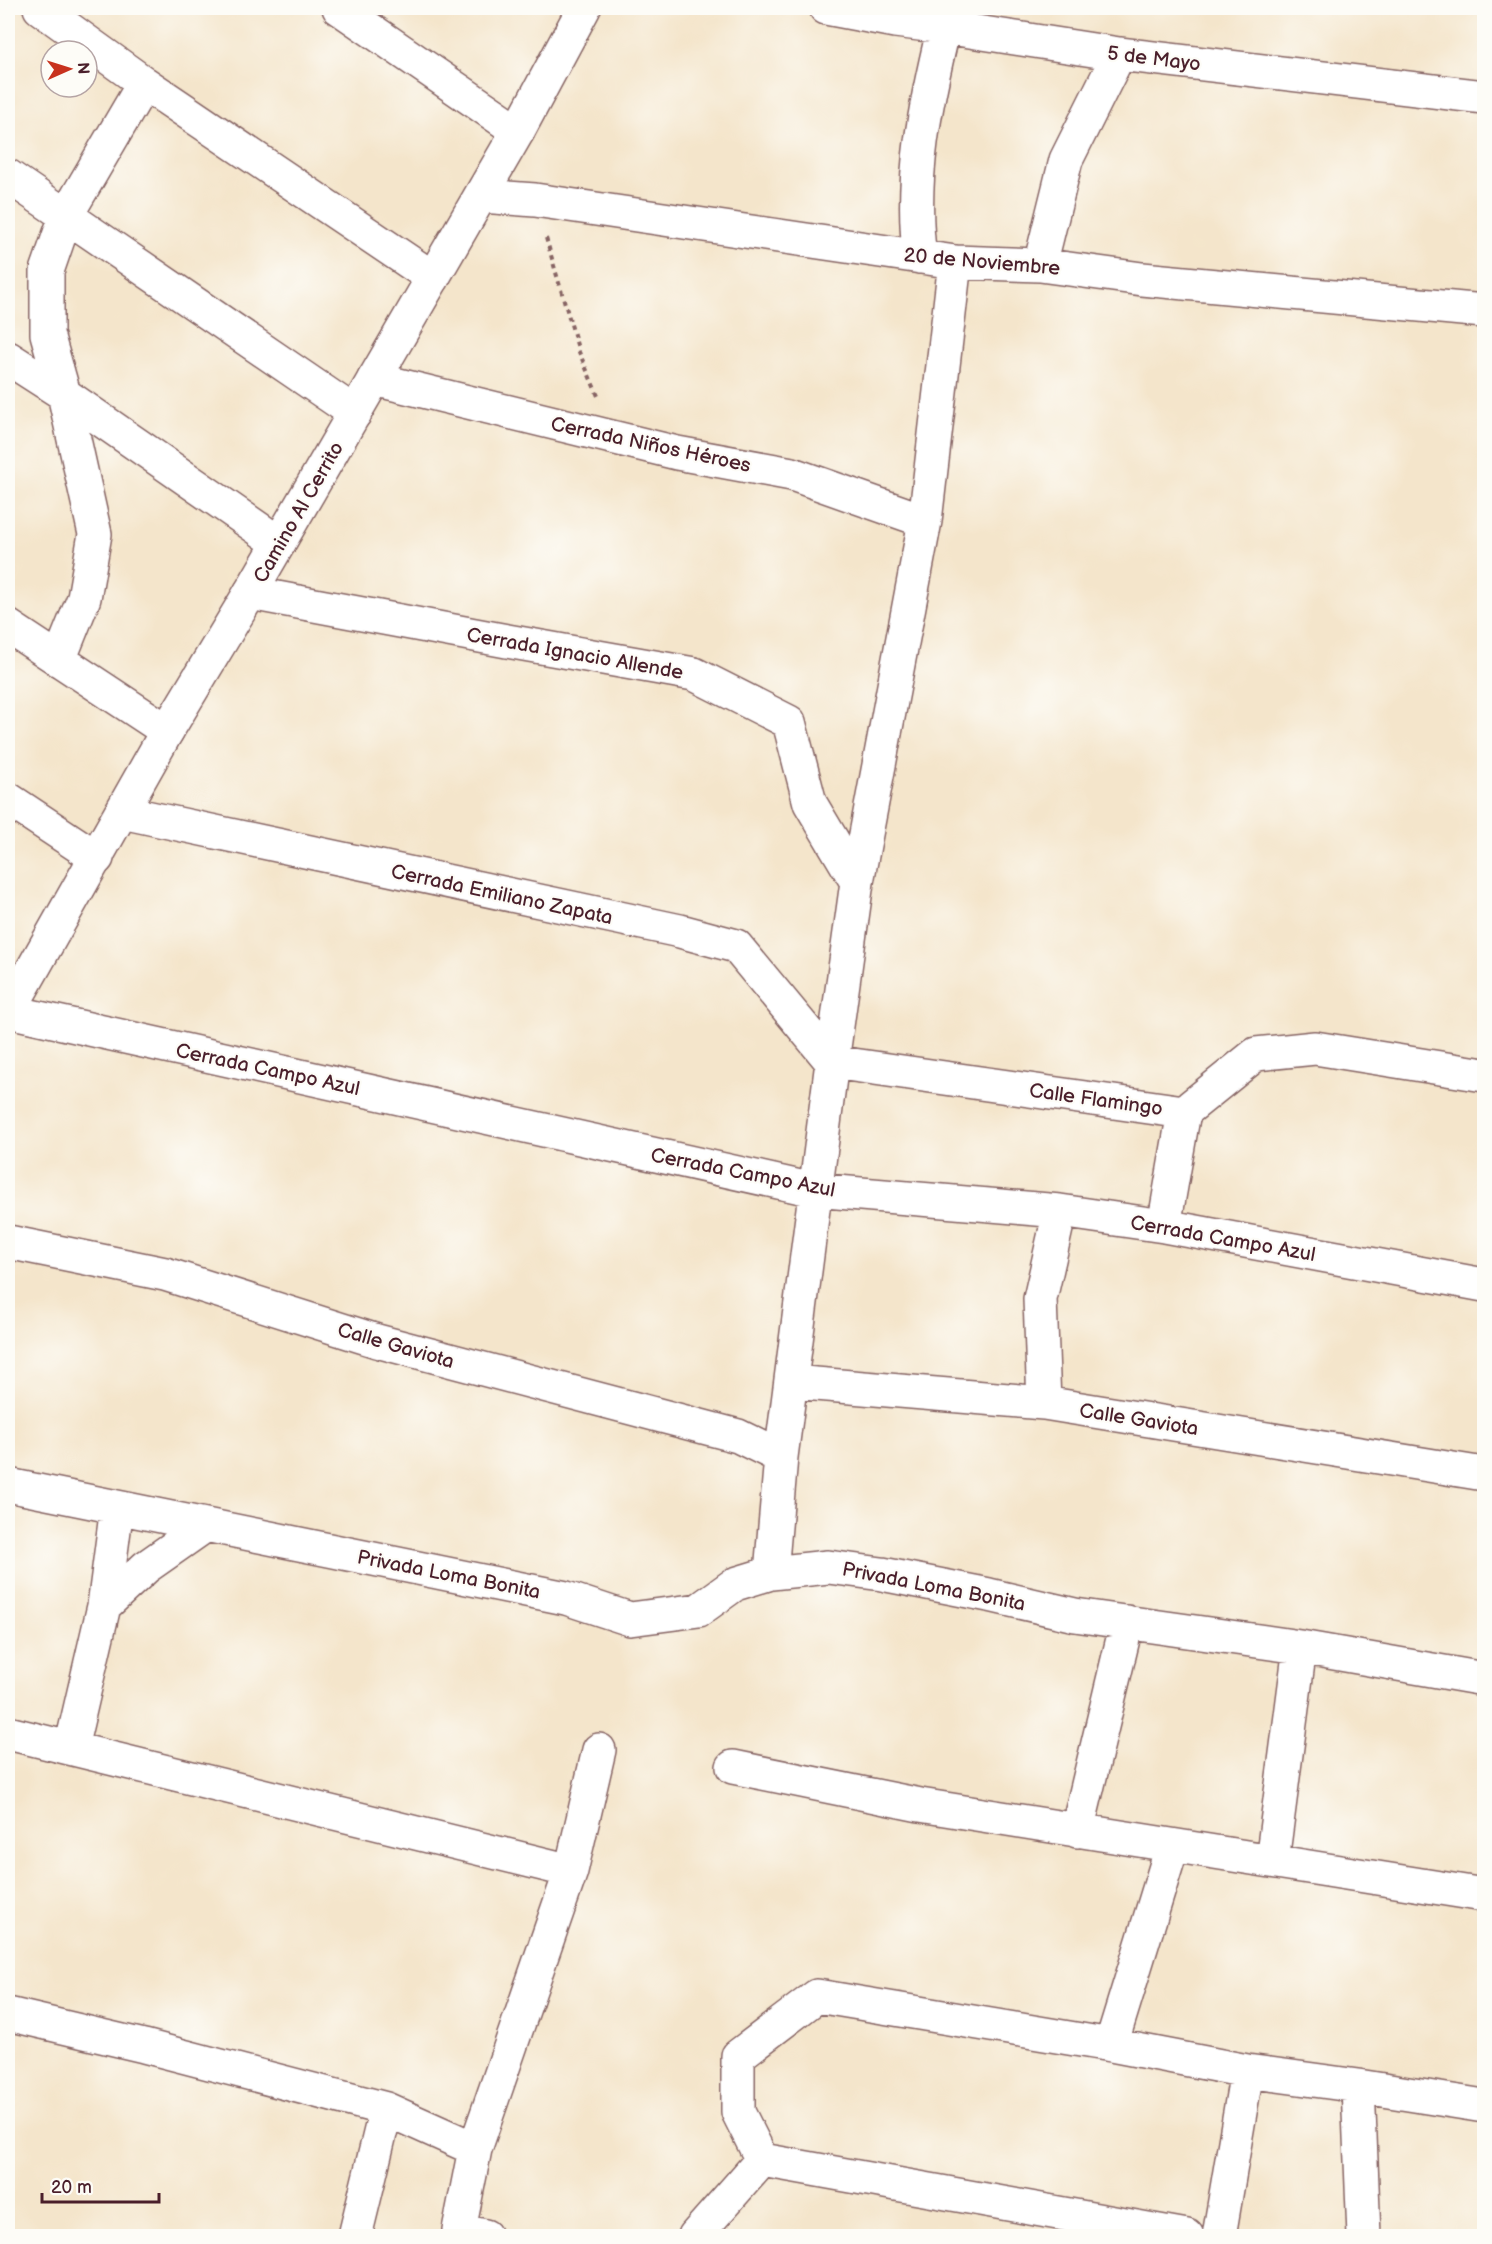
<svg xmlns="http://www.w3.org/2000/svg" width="1492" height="2244" viewBox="0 0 1492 2244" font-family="'Balsamiq Sans',sans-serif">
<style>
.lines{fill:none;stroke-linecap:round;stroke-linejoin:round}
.minor-casing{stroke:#866463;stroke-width:36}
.tertiary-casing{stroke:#866463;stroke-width:36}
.path{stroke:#866463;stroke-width:4;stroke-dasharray:4.5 4.5;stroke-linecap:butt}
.minor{stroke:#fff;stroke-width:33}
.tertiary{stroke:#fff;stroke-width:33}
.labels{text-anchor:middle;stroke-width:4.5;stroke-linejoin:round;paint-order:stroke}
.street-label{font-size:20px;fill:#4a1f2b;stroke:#fdfcf7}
</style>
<rect width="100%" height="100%" fill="#fdfcf7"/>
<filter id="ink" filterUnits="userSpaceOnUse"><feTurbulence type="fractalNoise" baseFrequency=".0167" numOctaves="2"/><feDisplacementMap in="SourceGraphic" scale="12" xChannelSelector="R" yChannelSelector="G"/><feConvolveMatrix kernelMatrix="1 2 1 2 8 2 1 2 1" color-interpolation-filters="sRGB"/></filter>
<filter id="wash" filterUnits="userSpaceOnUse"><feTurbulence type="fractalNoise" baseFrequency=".008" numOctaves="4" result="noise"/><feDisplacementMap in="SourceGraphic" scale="24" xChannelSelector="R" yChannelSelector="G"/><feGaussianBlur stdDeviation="1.35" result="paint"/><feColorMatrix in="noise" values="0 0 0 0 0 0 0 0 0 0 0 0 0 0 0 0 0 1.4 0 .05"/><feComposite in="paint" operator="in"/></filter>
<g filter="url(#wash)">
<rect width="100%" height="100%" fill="#f4e5cb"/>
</g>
<g filter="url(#ink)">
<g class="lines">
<g class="minor-casing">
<path id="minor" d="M40,8L144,83L433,278
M339,8L518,131
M826,8L895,21L944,27L1119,54L1484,97
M8,176L355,413
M481,196L535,200L955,262L1040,265L1142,279L1484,311
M920,257C909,180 926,102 944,27
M1040,265L1066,160L1119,54
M8,358L64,394L279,543
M374,379L677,453L792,474L925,521
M250,593L507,641L694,674L789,722L810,803L857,882
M8,626L167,731
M59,660L84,598L95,534L64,394L47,334V271L66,216L144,83
M8,799L97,858
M122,812L680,931L736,946L832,1062L1184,1112L1256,1054L1315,1048L1484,1075
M8,1011L814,1190L1060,1211L1164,1226L1484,1285
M1164,1226L1184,1112
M8,1242L165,1274L377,1341L738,1436L781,1457
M791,1382L1044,1403L1484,1474
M1044,1403L1040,1299L1060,1211
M8,1485L566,1598L630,1619L699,1610L735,1584L771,1573L828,1567L882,1574L989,1595L1075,1615L1300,1647L1484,1679
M771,1573L781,1457L832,1062L857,882L925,521L955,262
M104,1606L146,1567L206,1525
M8,1733L571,1871
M71,1748L104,1606L117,1507
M733,1767L920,1805L1484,1895
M1077,1831L1127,1622
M1272,1861L1300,1647
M8,2014L144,2046L386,2109L475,2149
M1111,2045L1172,1847
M1358,2086L1364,2236
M762,2160L738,2112V2056L817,1996L1111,2045L1247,2071L1358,2086L1484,2106
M762,2160L1187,2236
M355,2236L386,2109
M485,2236L459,2230L475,2149L571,1871L599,1750
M695,2236L762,2160
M1219,2236L1247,2071"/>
</g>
<g class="tertiary-casing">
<path id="tertiary" d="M8,1013L167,731L250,593L518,131L584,8"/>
</g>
<path class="path" d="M546,238L579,352L598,396"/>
<use href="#minor" class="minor"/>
<use href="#tertiary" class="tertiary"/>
</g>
</g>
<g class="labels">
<g class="street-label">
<text transform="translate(1154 58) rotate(7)" y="7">5 de Mayo</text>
<text transform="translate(982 261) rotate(5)" y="7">20 de Noviembre</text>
<text transform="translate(651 444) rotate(12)" y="7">Cerrada Niños Héroes</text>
<text transform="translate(298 512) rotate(-60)" y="7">Camino Al Cerrito</text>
<text transform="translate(575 653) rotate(10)" y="7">Cerrada Ignacio Allende</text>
<text transform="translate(502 894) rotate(12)" y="7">Cerrada Emiliano Zapata</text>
<text transform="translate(268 1069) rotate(12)" y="7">Cerrada Campo Azul</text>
<text transform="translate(1096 1099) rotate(8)" y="7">Calle Flamingo</text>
<text transform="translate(743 1172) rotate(11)" y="7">Cerrada Campo Azul</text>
<text transform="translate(1223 1238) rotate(10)" y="7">Cerrada Campo Azul</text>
<text transform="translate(396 1345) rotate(16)" y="7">Calle Gaviota</text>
<text transform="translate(1139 1419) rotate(9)" y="7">Calle Gaviota</text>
<text transform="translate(449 1574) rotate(11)" y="7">Privada Loma Bonita</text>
<text transform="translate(934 1586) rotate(11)" y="7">Privada Loma Bonita</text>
</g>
</g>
<rect width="1492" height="2244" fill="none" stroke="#fdfcf7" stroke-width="30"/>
<g transform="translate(69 69) rotate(87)"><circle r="28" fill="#fdfcf7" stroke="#b5a4a5" stroke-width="1.5"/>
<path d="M0-4.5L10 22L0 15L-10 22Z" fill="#c8321e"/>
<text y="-9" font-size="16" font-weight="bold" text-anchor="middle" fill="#4a1f2b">N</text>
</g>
<path d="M42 2193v9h117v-9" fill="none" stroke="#4a1f2b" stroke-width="3"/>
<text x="51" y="2193" font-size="18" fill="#4a1f2b" stroke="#fdfcf7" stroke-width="4.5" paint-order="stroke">20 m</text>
</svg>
